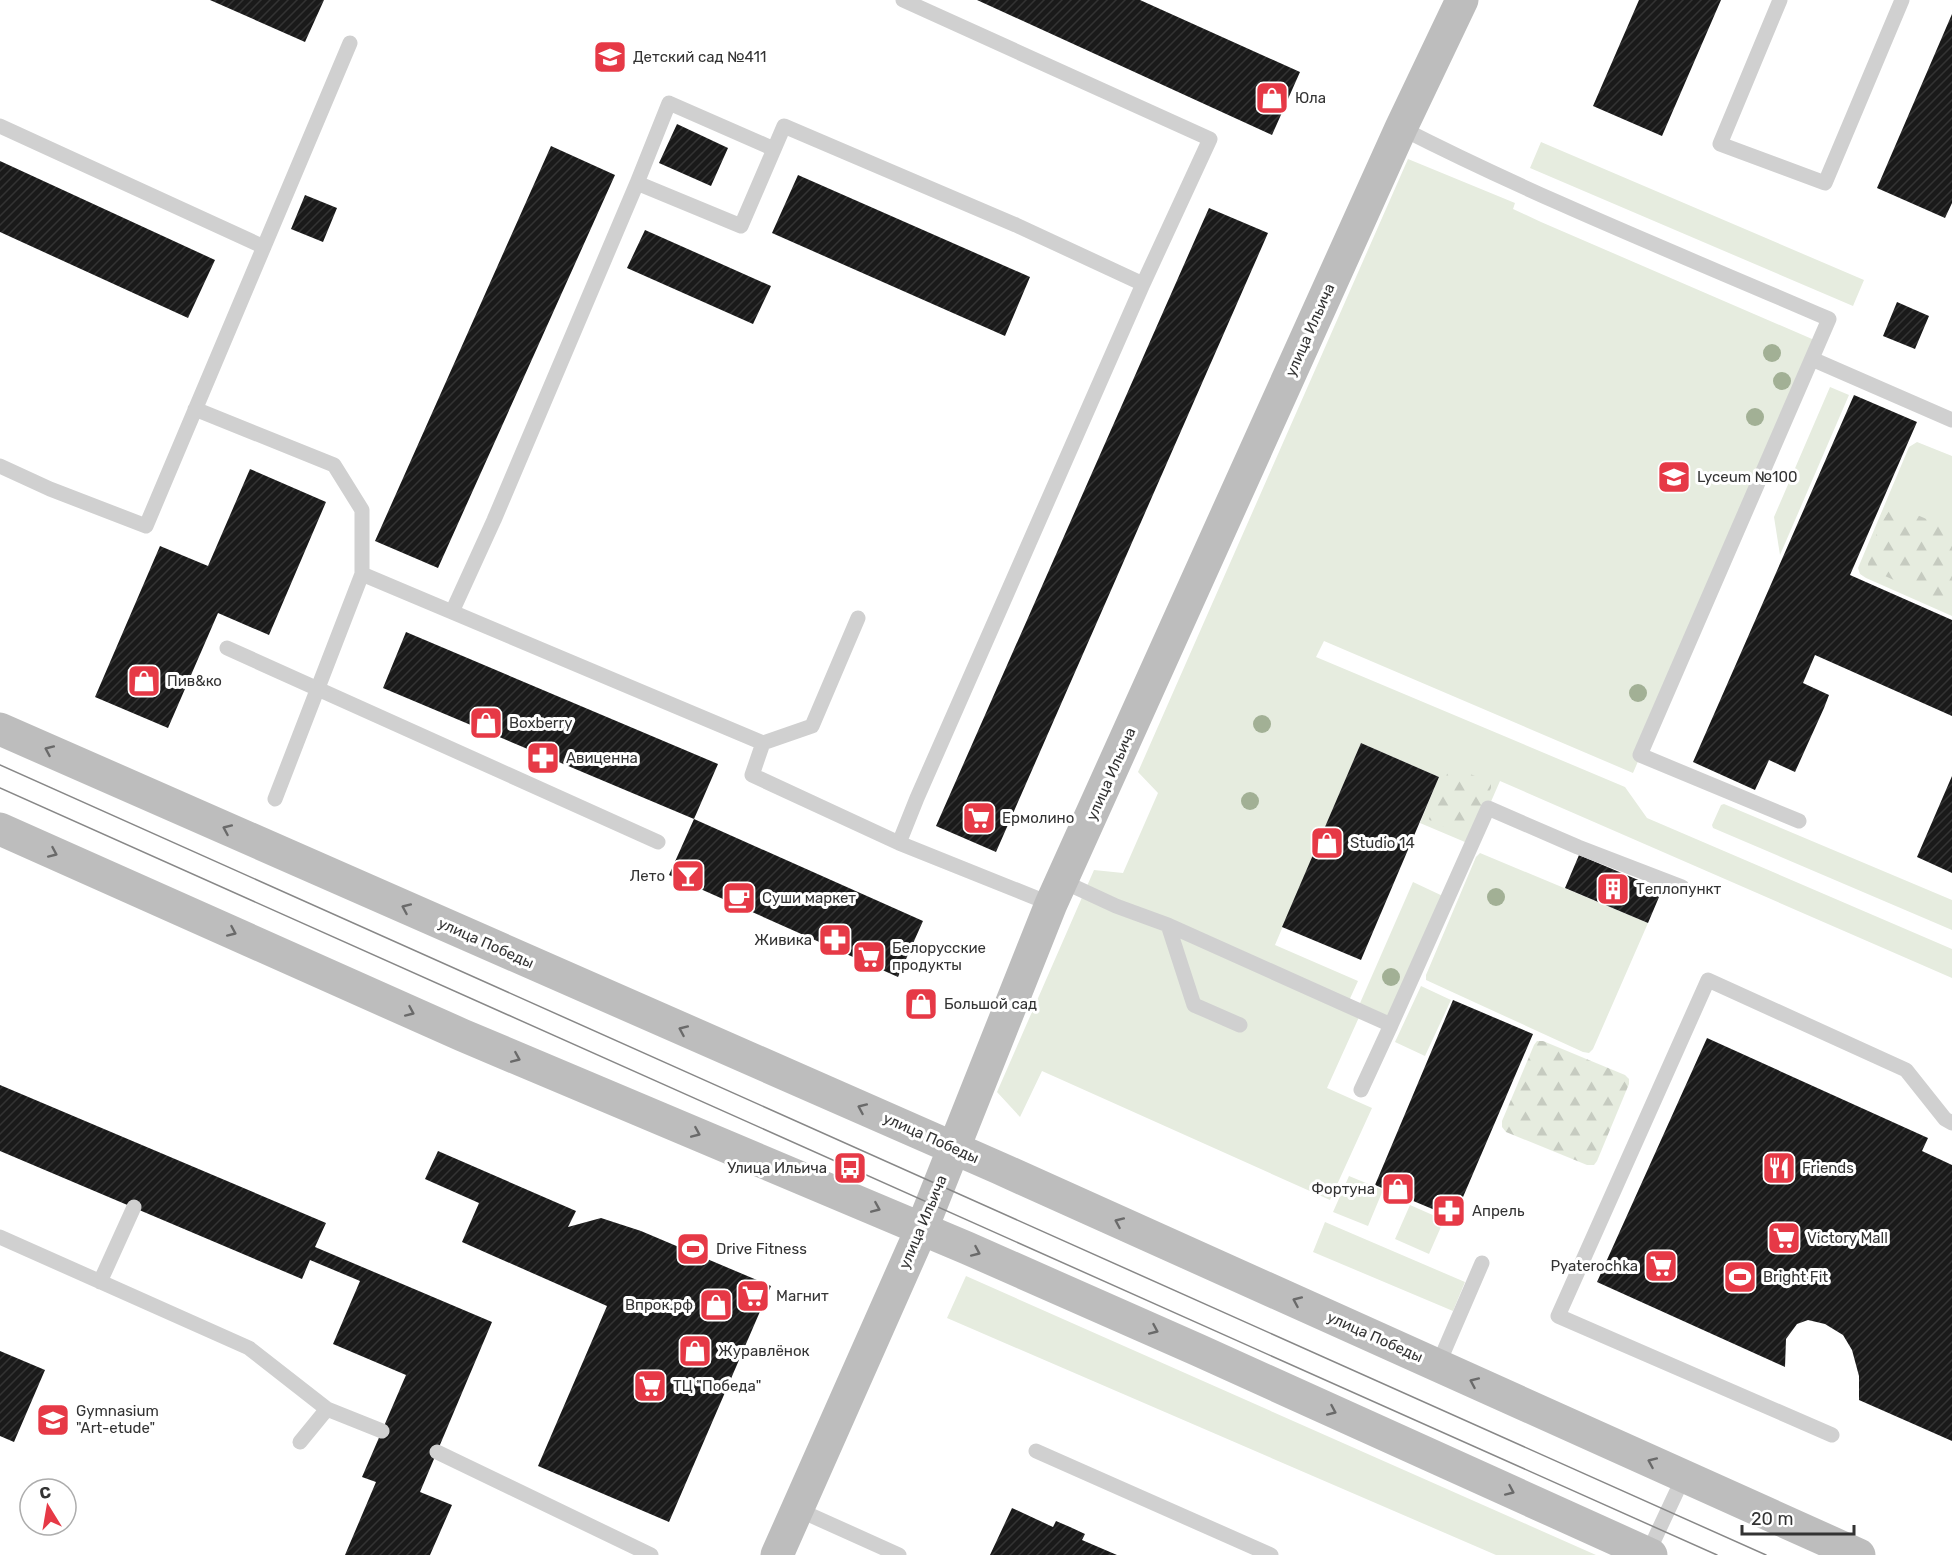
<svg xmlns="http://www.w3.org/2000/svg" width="1952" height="1555" viewBox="0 0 1952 1555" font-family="Rubik,sans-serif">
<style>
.green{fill:#e6ecdf}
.forest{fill:url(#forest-firs)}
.building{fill:url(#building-hatch)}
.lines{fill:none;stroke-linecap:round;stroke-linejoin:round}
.lane{stroke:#d0d0d0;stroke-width:15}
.secondary{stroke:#bdbdbd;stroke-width:33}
.tram{stroke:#888;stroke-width:1.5}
.tree{fill:#a2b095}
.oneway{stroke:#6a6a6a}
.labels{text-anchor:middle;stroke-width:6;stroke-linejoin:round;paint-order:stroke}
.poi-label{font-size:15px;fill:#333;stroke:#fff;text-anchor:start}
.street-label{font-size:15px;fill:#333;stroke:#fff}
</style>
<defs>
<pattern id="forest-firs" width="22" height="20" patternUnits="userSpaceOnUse" patternTransform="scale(1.5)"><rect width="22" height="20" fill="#e6ecdf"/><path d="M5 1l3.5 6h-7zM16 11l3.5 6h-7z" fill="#c6cbc0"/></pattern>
<pattern id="building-hatch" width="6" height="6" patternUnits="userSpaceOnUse" patternTransform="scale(1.5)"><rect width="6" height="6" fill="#1a1a1a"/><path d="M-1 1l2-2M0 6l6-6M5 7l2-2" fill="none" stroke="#333"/></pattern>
</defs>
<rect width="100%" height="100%" fill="#fff"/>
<path class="green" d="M1541,142L1864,280L1853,306L1530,168Z
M1408,159L1515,203L1513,209L1541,222L1819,342L1633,773L1324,641L1316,657L1625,787L1647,818L1952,949V978L1500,781L1472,845L1420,823L1439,777L1361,743L1275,945L1358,981L1347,1005L1360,1015L1327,1088L1372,1108L1330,1200L1042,1071L1020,1117L997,1092L1094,870L1123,873L1158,793L1138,772Z
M1830,387L1849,395L1780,555L1774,517Z
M1917,442L1952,456V616L1866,578L1860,574L1858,568L1909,447Z
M1724,804L1952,900V930L1713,828L1712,825L1721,805Z
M1480,853L1648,923L1593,1049L1589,1053L1583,1052L1426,980V975L1476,857Z
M1413,882L1447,898L1391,1025L1357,1010Z
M1421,986L1451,1000L1425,1056L1395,1042Z
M1349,1176L1383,1190L1368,1226L1333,1212Z
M1410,1205L1444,1220L1429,1254L1395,1239Z
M1325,1222L1465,1282L1453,1311L1313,1252Z
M966,1276L1596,1555H1496L947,1318Z"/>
<path class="forest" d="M1892,508H1901L1952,530V606L1876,572L1868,566C1869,551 1881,518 1892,508Z
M1452,766L1491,783V788L1468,836L1431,822L1429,819L1449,769Z
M1537,1041H1543L1625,1075L1629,1079V1084L1597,1161L1594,1165H1587L1506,1132L1502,1127V1121L1534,1045Z"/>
<path class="building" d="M210,0H324L305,42Z
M977,0H1140L1300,72L1272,135Z
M1639,0H1721L1662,136L1593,106Z
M1952,14V203L1945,218L1877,188Z
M677,124L728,148L711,186L659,163Z
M551,146L615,175L438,568L375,541Z
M0,161L215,260L188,318L0,232Z
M798,175L1030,277L1005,336L772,233Z
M305,195L337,208L323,242L291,229Z
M1209,208L1268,233L996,852L936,826Z
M645,230L771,286L753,324L627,268Z
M1897,302L1929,316L1915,349L1883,336Z
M1854,395L1917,422L1850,575L1952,620V716L1815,655L1803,683L1829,695L1824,708L1795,772L1769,760L1755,790L1693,762Z
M250,469L326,502L269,635L218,613L168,728L95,697L160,546L208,566Z
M406,632L718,764L694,819L383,688Z
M1361,743L1439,777L1361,960L1282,927Z
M1952,776V873L1917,857Z
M694,819L923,921L898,977L669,875Z
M1579,855L1662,890L1648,923L1565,888Z
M1453,1000L1533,1034L1454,1218L1375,1185Z
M1707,1038L1928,1138L1922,1151L1952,1165V1441L1859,1400V1376L1852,1350L1843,1335L1825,1324L1808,1320L1797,1324L1786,1339L1785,1367L1597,1282Z
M0,1085L326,1223L315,1247L492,1322L420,1492L452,1505L430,1555H345L376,1482L362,1477L406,1375L333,1344L360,1281L310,1260L302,1279L0,1151Z
M438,1151L576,1211L568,1227L601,1218L641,1231L771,1286L669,1522L538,1466L607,1306L462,1242L479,1203L425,1179Z
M0,1351L45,1370L14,1442L0,1436Z
M1012,1508L1053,1527L1056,1521L1070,1527L1085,1534L1082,1540L1117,1555H990Z"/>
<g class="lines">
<path class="lane" d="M1780,0L1720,144L1825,183L1902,0
M0,126L264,247
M1401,128C1540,199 1686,257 1829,319L1640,755L1799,821
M637,183L669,103L774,149
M1812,359L1952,420
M195,409L334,465L362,510V574
M0,466L50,489L146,526L350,43
M452,612L494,520L637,183L741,226L784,126L1016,225L1143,284L1210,139L903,0
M227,648L658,842
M763,743L812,726L858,618
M275,799L362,574L763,743L752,775L899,843L1051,904
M899,843L917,798L1143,284
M1062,881L1116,906L1168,925L1391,1025L1488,808L1578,847L1682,887
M1168,925L1194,1005L1240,1025
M1361,1090L1391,1025
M0,1237L249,1348L327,1409L382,1431
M100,1282L134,1207
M1438,1365L1482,1263
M1832,1435L1558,1316L1708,980L1906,1070L1945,1119L1952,1123
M300,1442L327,1409
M1036,1451L1271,1555
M437,1452L651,1555
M799,1510L899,1555
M1647,1555L1684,1476"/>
<path class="secondary" d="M0,729L999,1168L1859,1555
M0,829L462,1035L967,1248L1198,1350L1651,1555
M777,1555L922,1228L1051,904L1401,128L1462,0"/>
<path class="tram" d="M0,765L1766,1555
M0,788L1717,1555"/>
</g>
<g class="tree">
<circle cx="1772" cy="353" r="9"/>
<circle cx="1782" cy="381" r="9"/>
<circle cx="1755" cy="417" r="9"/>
<circle cx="1638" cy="693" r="9"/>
<circle cx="1262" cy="724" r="9"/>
<circle cx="1250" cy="801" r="9"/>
<circle cx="1496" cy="897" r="9"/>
<circle cx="1391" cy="977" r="9"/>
</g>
<defs><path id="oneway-chevron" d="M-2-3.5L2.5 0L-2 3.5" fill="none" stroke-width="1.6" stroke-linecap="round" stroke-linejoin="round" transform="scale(1.5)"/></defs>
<g class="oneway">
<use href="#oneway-chevron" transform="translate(49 750) rotate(-156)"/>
<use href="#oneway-chevron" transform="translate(227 829) rotate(-156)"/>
<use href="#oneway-chevron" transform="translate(53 853) rotate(24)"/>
<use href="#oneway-chevron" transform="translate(406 908) rotate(-156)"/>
<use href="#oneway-chevron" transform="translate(232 932) rotate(24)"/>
<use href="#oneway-chevron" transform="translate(410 1012) rotate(24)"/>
<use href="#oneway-chevron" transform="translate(683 1030) rotate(-156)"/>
<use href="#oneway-chevron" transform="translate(516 1058) rotate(23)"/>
<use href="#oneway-chevron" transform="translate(862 1108) rotate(-156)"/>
<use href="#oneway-chevron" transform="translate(696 1133) rotate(23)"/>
<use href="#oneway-chevron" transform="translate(876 1208) rotate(23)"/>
<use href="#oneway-chevron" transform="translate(1119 1222) rotate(-156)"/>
<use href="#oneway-chevron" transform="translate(976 1252) rotate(24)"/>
<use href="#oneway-chevron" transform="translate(1297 1301) rotate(-156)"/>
<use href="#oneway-chevron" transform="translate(1154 1330) rotate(24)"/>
<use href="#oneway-chevron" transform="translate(1474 1382) rotate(-156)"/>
<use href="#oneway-chevron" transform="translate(1332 1411) rotate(24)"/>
<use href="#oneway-chevron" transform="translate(1652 1462) rotate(-156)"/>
<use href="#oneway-chevron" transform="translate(1510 1491) rotate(24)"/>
</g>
<defs>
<g id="school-square" transform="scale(1.725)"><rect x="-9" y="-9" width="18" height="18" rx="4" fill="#e63946" stroke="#fff"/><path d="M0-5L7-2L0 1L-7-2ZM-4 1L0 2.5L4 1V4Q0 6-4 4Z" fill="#fff"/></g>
<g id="shop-square" transform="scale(1.725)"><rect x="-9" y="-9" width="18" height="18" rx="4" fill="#e63946" stroke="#fff"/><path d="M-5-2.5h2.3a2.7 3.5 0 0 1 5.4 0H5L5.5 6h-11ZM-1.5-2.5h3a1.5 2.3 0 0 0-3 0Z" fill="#fff"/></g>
<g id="pharmacy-square" transform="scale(1.725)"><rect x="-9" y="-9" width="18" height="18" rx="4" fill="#e63946" stroke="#fff"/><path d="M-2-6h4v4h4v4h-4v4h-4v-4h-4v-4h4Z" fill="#fff"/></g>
<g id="supermarket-square" transform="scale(1.725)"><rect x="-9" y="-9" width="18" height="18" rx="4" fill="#e63946" stroke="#fff"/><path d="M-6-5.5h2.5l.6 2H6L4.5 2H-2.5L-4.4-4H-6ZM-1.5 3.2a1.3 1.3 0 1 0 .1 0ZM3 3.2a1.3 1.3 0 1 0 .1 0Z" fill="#fff"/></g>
<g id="bar-square" transform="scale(1.725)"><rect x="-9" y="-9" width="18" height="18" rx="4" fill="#e63946" stroke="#fff"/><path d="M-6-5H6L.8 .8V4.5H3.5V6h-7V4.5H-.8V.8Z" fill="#fff"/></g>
<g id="building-square" transform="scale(1.725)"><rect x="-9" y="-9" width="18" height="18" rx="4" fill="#e63946" stroke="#fff"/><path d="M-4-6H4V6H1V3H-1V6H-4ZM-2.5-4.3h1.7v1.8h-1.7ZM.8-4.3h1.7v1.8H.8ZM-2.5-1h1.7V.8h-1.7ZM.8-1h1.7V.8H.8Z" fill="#fff"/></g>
<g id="cafe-square" transform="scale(1.725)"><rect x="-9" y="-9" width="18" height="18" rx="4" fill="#e63946" stroke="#fff"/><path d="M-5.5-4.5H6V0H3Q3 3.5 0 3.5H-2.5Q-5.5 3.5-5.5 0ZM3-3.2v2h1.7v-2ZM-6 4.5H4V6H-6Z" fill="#fff"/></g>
<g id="bus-square" transform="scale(1.725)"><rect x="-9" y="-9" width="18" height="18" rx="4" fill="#e63946" stroke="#fff"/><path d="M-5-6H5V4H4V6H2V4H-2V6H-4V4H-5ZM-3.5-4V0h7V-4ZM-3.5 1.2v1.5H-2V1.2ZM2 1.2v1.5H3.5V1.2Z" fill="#fff"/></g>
<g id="restaurant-square" transform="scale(1.725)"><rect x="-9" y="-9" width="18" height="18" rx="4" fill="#e63946" stroke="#fff"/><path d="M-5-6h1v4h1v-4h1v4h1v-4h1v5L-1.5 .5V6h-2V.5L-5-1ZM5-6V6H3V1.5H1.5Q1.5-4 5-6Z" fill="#fff"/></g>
<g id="stadium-square" transform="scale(1.725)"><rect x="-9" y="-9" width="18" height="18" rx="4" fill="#e63946" stroke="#fff"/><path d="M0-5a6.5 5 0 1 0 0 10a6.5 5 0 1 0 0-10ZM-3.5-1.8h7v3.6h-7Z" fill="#fff"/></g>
</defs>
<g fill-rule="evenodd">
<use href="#school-square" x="610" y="57"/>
<use href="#shop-square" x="1272" y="98"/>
<use href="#school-square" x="1674" y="477"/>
<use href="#shop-square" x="144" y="681"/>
<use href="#shop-square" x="486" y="723"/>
<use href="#pharmacy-square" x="543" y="758"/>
<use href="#supermarket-square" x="979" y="818"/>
<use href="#shop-square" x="1327" y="843"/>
<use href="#bar-square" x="688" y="876"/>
<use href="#building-square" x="1613" y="889"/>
<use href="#cafe-square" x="739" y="898"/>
<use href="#pharmacy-square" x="835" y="940"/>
<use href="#supermarket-square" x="869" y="957"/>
<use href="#shop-square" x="921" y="1004"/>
<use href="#bus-square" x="850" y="1168"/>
<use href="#restaurant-square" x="1779" y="1168"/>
<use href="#shop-square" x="1398" y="1189"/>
<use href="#pharmacy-square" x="1449" y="1211"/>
<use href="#supermarket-square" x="1784" y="1238"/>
<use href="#stadium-square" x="693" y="1249"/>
<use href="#supermarket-square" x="1661" y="1266"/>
<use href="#stadium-square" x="1740" y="1277"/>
<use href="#supermarket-square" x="753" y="1296"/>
<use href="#shop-square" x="716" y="1305"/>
<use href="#shop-square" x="695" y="1351"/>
<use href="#supermarket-square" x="650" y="1386"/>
<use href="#school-square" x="53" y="1420"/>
</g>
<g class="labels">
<g class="poi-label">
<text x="633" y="62">Детский сад №411</text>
<text x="1295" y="103">Юла</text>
<text x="1697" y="482">Lyceum №100</text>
<text x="167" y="686">Пив&amp;ко</text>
<text x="509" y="728">Boxberry</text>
<text x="566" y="763">Авиценна</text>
<text x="1002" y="823">Ермолино</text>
<text x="1350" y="848">Studio 14</text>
<text x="665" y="881" text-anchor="end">Лето</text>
<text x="1636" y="894">Теплопункт</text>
<text x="762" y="903">Суши маркет</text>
<text x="812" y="945" text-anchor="end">Живика</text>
<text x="892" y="953">Белорусские<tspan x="892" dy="17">продукты</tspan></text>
<text x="944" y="1009">Большой сад</text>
<text x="827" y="1173" text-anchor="end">Улица Ильича</text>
<text x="1802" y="1173">Friends</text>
<text x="1375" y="1194" text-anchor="end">Фортуна</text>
<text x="1472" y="1216">Апрель</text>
<text x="1807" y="1243">Victory Mall</text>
<text x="716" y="1254">Drive Fitness</text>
<text x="1638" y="1271" text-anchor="end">Pyaterochka</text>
<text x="1763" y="1282">Bright Fit</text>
<text x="776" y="1301">Магнит</text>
<text x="693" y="1310" text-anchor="end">Впрок.рф</text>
<text x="718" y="1356">Журавлёнок</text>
<text x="673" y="1391">ТЦ "Победа"</text>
<text x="76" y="1416">Gymnasium<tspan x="76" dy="17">"Art-etude"</tspan></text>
</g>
<g class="street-label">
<text transform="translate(1310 330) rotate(-66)" y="5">улица Ильича</text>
<text transform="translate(1111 774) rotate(-66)" y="5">улица Ильича</text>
<text transform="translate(486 943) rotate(24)" y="5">улица Победы</text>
<text transform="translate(931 1138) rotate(24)" y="5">улица Победы</text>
<text transform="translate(923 1222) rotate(-67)" y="5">улица Ильича</text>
<text transform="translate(1375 1337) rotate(24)" y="5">улица Победы</text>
</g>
</g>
<g transform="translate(48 1507) rotate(349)"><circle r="28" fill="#ffffff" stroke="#adadad" stroke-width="1.5"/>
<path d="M0-4.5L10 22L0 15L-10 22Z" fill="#e63946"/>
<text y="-9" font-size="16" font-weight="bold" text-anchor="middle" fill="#333333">С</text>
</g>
<path d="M1742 1525v9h112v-9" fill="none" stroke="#333333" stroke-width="3"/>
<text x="1751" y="1525" font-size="18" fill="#333333" stroke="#ffffff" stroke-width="4.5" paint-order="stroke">20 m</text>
</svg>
